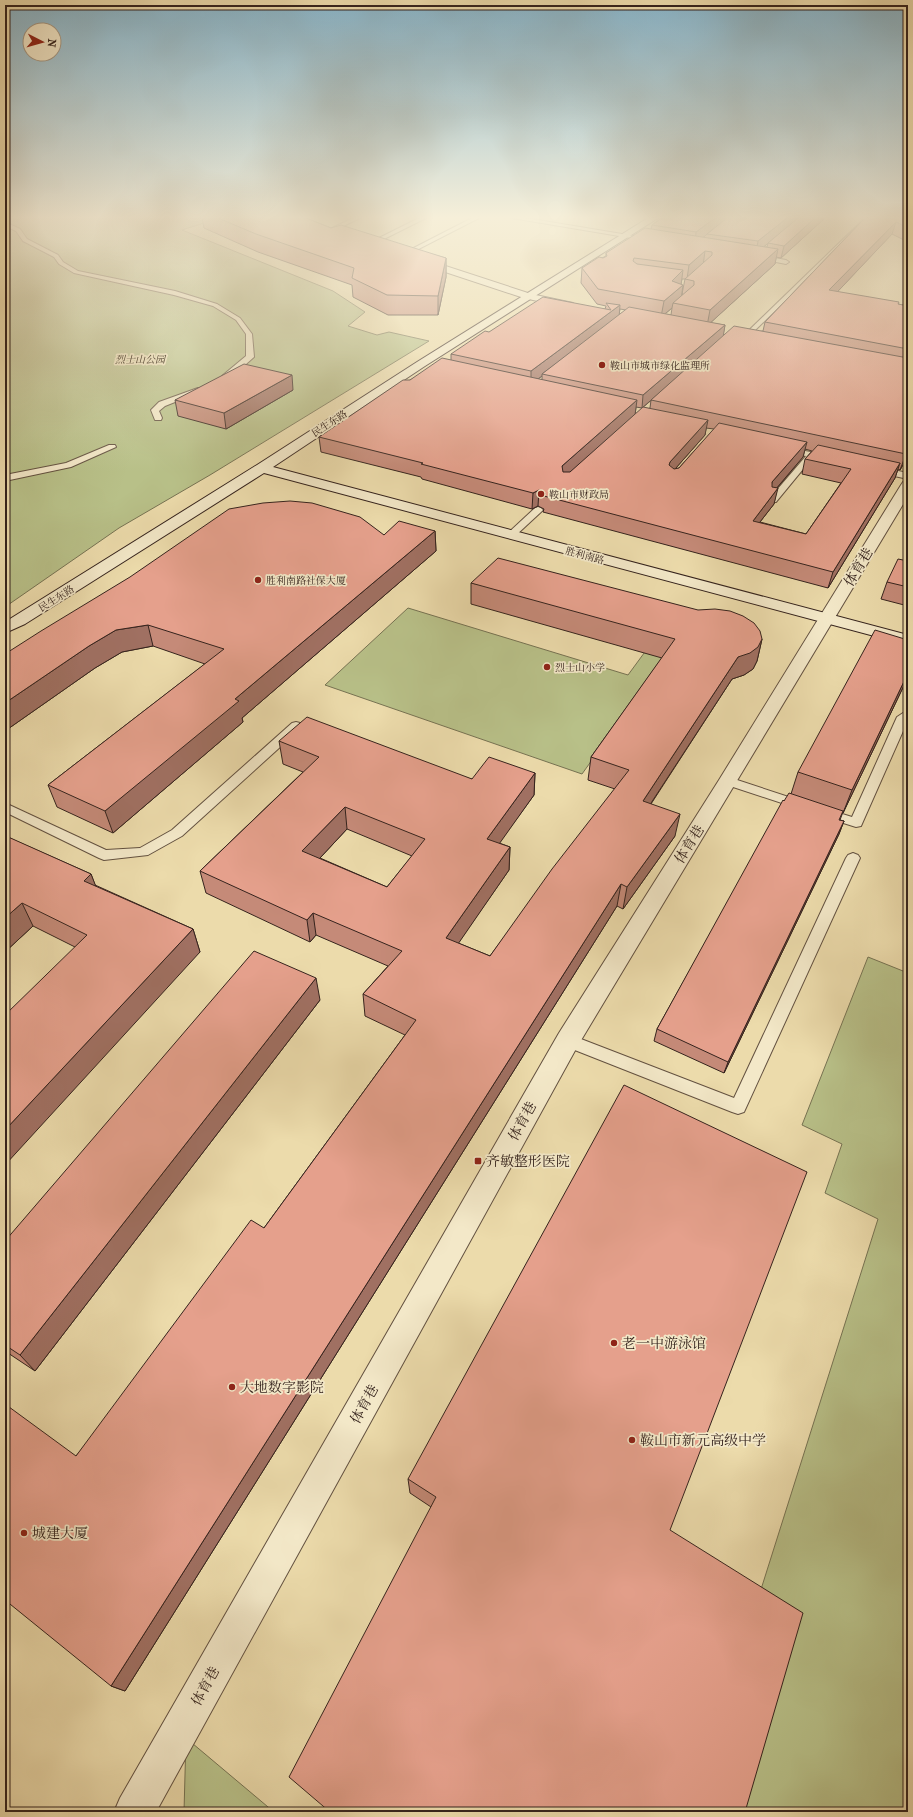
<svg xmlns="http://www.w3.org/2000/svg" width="913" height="1817" viewBox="0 0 913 1817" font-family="'IM FELL French Canon','Noto Serif SC',serif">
<rect width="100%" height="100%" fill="#ecdbab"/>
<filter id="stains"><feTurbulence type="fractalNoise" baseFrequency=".005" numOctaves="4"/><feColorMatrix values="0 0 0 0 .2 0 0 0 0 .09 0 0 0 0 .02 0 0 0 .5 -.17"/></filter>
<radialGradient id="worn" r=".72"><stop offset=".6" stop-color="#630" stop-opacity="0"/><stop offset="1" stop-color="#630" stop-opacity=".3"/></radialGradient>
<g fill="#b8c088" stroke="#767252">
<path d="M5,218H220L182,230L333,291L365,312L348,326L377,335L389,332L429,341L210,475L119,528L5,607Z"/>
<path d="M408,608L628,675L650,645L666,647L658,668L582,774L325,685Z"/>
<path d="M868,957L908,973V1812H732L757,1602L878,1219L825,1193L842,1144L802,1125Z"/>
<path d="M186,1738L274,1812H184Z"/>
</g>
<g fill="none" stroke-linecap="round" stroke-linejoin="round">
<g stroke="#635140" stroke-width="2">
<g id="service">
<path d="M353,218H360L331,232L326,231Z"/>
<path d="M419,218H426L372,245L367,244Z"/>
<path d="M472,218H479L405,256L400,255Z"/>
<path d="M512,218H526L652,239L649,241Z"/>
<path d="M865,218H871L746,339H742V337Z"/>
<path d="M5,222L20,229L27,239L58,255L63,262L78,271L175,291L217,304L240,318L252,334L254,357L228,380H222V376L246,356V334L236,320L213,306L174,295L74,273L59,264L54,257L23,241L16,231L5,226Z"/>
<path d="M757,255L786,260L789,262L786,264L755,258L754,257Z"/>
<path d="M198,388H204L205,390L165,406L159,411L162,418L161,420H155L151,410L159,402Z"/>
<path d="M109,445H115L116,447L71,467L5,481V475L66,463Z"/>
<path d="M782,447L828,455L832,458L828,461L813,457L776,502H770L769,500L770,498L806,456L782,451Z"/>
<path d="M879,467L908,473V479L876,472L875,470Z"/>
<path d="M538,507L541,508L543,510L541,512L514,537H508L506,535L508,533L535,508Z"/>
<path d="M903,713L908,715V723L907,722L861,826L856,827L818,815L817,812L818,809L823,808L852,817L897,717Z"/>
<path d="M296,722L300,723L302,726L300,729L182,836L148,855L104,860L99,858L5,812V803L106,850L140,848L172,830L292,723Z"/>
<path d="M728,777L807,803L809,806L807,809L803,810L724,784L722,781L724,778Z"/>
<path d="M853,853L858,855L860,858L744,1112L738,1114L732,1112L562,1045L560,1040L562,1035L568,1034L734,1098L846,858L848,855Z"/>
</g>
</g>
<g stroke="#635140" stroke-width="2">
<g id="minor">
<path d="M418,257L531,294L573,303L574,305L569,308L524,298L415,262L413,260Z"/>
<path d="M908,481V496L577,1047L156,1812H114L120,1798L559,1033L719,780L901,485L903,482Z"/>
</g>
</g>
<g stroke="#35231d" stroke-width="2">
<path id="secondary" d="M648,218H658L425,366L273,467L908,635V645L264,473L25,624L5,633V622L257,465L417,362Z"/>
</g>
<use href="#service" fill="#f3e8c8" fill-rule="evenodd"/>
<use href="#minor" fill="#f3e8c8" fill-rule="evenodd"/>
<use href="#secondary" fill="#f3e8c8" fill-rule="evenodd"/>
</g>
<g fill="#c58a78" stroke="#35231d" fill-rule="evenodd">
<path d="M202,218H306L331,228L446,258V277L438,315H388L353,297L352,285L258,252L204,228Z"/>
<path d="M662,218H825L781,258L776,257L775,264L710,323L725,325L723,335L763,331L765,322L865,218H908V242L892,234L837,292L908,306V456L900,470L898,469L895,478L828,588L543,512L544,509L538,506L532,509L422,479L421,477L321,452L319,437L410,380L451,360V354L605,309L606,306L597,304L581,283L582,268L606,256V253L651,229L652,225ZM768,243L767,247H764ZM682,279H685L682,294H683L681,296V284ZM672,308L671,315L665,314ZM620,309L626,310L619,315ZM542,376V380L538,379ZM654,398L651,400L650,408L635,415L636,407L642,408ZM706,428L714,429L679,468L675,469L705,435ZM805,449L812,451L805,459L802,474L841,483L806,534L760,522L774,504L777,488L803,457Z"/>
<path d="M293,390L226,429L178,416L175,400Z"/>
<path d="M435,531L436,551L242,718L243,722L113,833L57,807L48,785L205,664L153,646L122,652L95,668L5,731V654L384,535Z"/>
<path d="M908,561V606L881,599L887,582Z"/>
<path d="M471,583L762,639L757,661L753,669L744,675L732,679L651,804L675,836L623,909L617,906L125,1691L111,1686L76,1456L264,1228L405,1035L365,1016L363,994L388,966L316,935L310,942L206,893L200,871L303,772L283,764L279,741L472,779L535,773L534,795L499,843L510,847L509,870L458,943L490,956L615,789L588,780L591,757L662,658L471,604ZM347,829L412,856L387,887L320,858Z"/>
<path d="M908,677L843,813V812L840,820L844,821L839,834L724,1073L654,1041L657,1029L784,801L791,794L798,772Z"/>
<path d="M5,836L91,874L95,885L193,929L200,952L75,947L33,926L5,952Z"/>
<path d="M320,1000L35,1371L5,1351V1241Z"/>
<path d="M807,1172L431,1507L410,1493L408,1479Z"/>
</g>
<g fill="#a07062" stroke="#35231d">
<path d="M715,218H729L707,234L706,235L695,244L696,232Z"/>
<path d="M787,218H799L756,253L758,241Z"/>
<path d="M815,218H825L781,258L784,246Z"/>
<path d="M896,222L892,234L826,304L829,290Z"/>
<path d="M778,249L775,264L707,326L710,310Z"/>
<path d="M705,251L703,266L687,279L689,265Z"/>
<path d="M446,258V277L438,315V296Z"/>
<path d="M683,270L681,285L672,281Z"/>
<path d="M683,285L681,300L673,303L672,308L661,317L664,301Z"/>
<path d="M620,305L619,318L542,374V376L531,384V371Z"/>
<path d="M725,325L723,338L642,408L643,395Z"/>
<path d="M292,375L293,390L226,429L224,413Z"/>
<path d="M637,400L635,415L561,481L562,466Z"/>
<path d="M708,420L705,435L668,477L669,465L670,462Z"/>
<path d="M807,442L803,457L769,497L772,482Z"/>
<path d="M908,450V456L900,470L906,454Z"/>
<path d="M900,463L895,478L828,588L833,572Z"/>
<path d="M778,488L774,504L749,536L753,521Z"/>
<path d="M539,490L538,506L532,509L533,493Z"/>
<path d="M435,531L436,551L242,718L243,722L113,833L105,811L235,699Z"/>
<path d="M148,625L153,646L122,652L95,668L5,731V703L89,646L116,630Z"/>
<path d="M762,639L757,661L753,669L744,675L732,679L638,823L643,801L738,657Z"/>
<path d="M908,673V677L843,813L852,790Z"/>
<path d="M535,773L534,795L487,861V839Z"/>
<path d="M345,807L347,829L306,873L302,851Z"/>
<path d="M680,814L675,836L623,909L627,887Z"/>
<path d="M844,821L839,834L724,1073L728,1062Z"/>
<path d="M510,847L509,870L447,960L446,938Z"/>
<path d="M91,874L100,897L84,881Z"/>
<path d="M621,884L617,906L125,1691L111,1686Z"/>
<path d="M22,903L33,926L5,952V918Z"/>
<path d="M313,913L316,935L310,942L307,920Z"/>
<path d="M193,929L200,952L5,1165V1130Z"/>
<path d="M316,978L320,1000L35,1371L20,1355Z"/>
</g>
<g fill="#e5a08c" stroke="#35231d" fill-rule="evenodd">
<path d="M218,218H306L331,228L341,225L446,258L438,296L387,295L352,278L354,268L256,234Z"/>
<path d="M662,218H715L696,232L652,225Z"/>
<path d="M727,218H787L758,241L707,234Z"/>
<path d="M798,218H815L784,246L768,243Z"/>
<path d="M865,218H908V228L896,222L829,290L899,302L898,304L908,306V349L765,322Z"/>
<path d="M645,228L778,249L710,310L673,303L694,285V281L685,279L712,255V252L705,251L689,265L634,258L633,261L637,264L683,270L672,281L683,285L664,301L598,289L582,268L599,257L603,258L607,256L606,253Z"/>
<path d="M543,297L611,310L606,303L620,305L531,371L451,354L485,331L489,332Z"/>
<path d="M629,307L725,325L643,395L542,374Z"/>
<path d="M734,326L908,358V450L906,454L651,400Z"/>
<path d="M442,358L637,400L562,466L563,472H570L643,407L708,420L670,462L669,465L674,469L679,468L719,423L807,442L772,482V487L778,488L753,521L806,534L851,469L805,459L818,445L900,463L833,572L544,496L545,493L539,490L533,493L421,464L423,463L319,437L403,380H410Z"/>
<path d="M244,364L292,375L224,413L175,400Z"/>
<path d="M290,501L312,503L360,517L384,535L399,521L435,531L235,699L239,701L105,811L48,785L224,649L148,625L116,630L89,646L5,703V654L41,631L130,577L229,509L263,503Z"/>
<path d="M498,558L698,610L715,609L730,611L743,616L754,623L760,631L762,639L758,647L750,653L738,657L643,801L680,814L627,887L621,884L111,1686L5,1600V1404L76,1456L251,1220L264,1228L416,1020L363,994L402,951L313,913L307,920L200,871L319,757L279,741L307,717L472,779L489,757L535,773L487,839L510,847L446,938L490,956L552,869L629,770L591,757L675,639L471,583ZM345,807L425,839L387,887L302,851Z"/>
<path d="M898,559L908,561V587L887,582Z"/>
<path d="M875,630L908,640V673L852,790L798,772Z"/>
<path d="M789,793L843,811L839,820L844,821L728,1062L657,1029L783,800L784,801Z"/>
<path d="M5,836H6L91,874L84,881L193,929L5,1130V1015L87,935L22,903L5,918Z"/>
<path d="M254,951L316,978L20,1355L5,1345V1241Z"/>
<path d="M624,1085L807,1172L670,1530L803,1613L745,1812H330L289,1777L436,1497L408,1479Z"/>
</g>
<linearGradient id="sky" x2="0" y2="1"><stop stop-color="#88b7ce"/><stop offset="0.46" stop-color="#f6efd9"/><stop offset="1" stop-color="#f6efd9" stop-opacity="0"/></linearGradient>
<rect width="913" height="472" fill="url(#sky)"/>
<g fill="#8f2418" stroke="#f3e8c8" stroke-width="1.5">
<circle cx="602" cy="365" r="4"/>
<circle cx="541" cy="494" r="4"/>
<circle cx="258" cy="580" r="4"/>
<circle cx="547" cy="667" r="4"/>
<rect x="474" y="1157" width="8" height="8" rx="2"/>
<circle cx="614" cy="1343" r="4"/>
<circle cx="232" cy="1387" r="4"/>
<circle cx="632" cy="1440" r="4"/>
<circle cx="24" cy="1533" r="4"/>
</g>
<g text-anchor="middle" stroke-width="3.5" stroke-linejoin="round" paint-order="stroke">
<g font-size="10" font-style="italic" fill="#564a38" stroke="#f3e8c8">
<text x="140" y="363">烈士山公园</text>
</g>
<g font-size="10" fill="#35231d" stroke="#f3e8c8" text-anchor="start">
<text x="610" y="369">鞍山市城市绿化监理所</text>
<text x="549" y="498">鞍山市财政局</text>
<text x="266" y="584">胜利南路社保大厦</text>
<text x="555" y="671">烈士山小学</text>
</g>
<g font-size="10" fill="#35231d" stroke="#f3e8c8">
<text transform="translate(329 423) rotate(-33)" y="4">民生东路</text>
<text transform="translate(585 555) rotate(15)" y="4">胜利南路</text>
<text transform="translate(56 598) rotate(-32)" y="4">民生东路</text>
</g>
<g font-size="14" fill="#35231d" stroke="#f3e8c8">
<text transform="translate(858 567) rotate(-59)" y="5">体育巷</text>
<text transform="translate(689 844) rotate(-58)" y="5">体育巷</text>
<text transform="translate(522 1121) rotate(-61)" y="5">体育巷</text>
<text transform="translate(364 1404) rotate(-61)" y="5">体育巷</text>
<text transform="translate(205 1686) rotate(-61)" y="5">体育巷</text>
</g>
<g font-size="14" fill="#35231d" stroke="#f3e8c8" text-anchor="start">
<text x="486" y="1166">齐敏整形医院</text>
<text x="622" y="1348">老一中游泳馆</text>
<text x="240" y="1392">大地数字影院</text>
<text x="640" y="1445">鞍山市新元高级中学</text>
<text x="32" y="1538">城建大厦</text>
</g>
</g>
<rect width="913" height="1817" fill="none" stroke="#ecdbab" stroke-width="20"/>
<rect x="6" y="6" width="901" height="1805" fill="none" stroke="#35231d" stroke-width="2"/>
<rect x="10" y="10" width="893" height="1797" fill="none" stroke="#35231d"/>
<g transform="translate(42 42) rotate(96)"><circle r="19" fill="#f3e8c8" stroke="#a79984"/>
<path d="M0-3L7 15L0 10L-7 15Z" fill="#8f2418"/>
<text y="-6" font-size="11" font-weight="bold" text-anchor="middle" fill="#35231d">N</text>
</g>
<rect width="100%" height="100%" filter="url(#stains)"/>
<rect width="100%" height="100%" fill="url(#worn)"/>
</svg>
